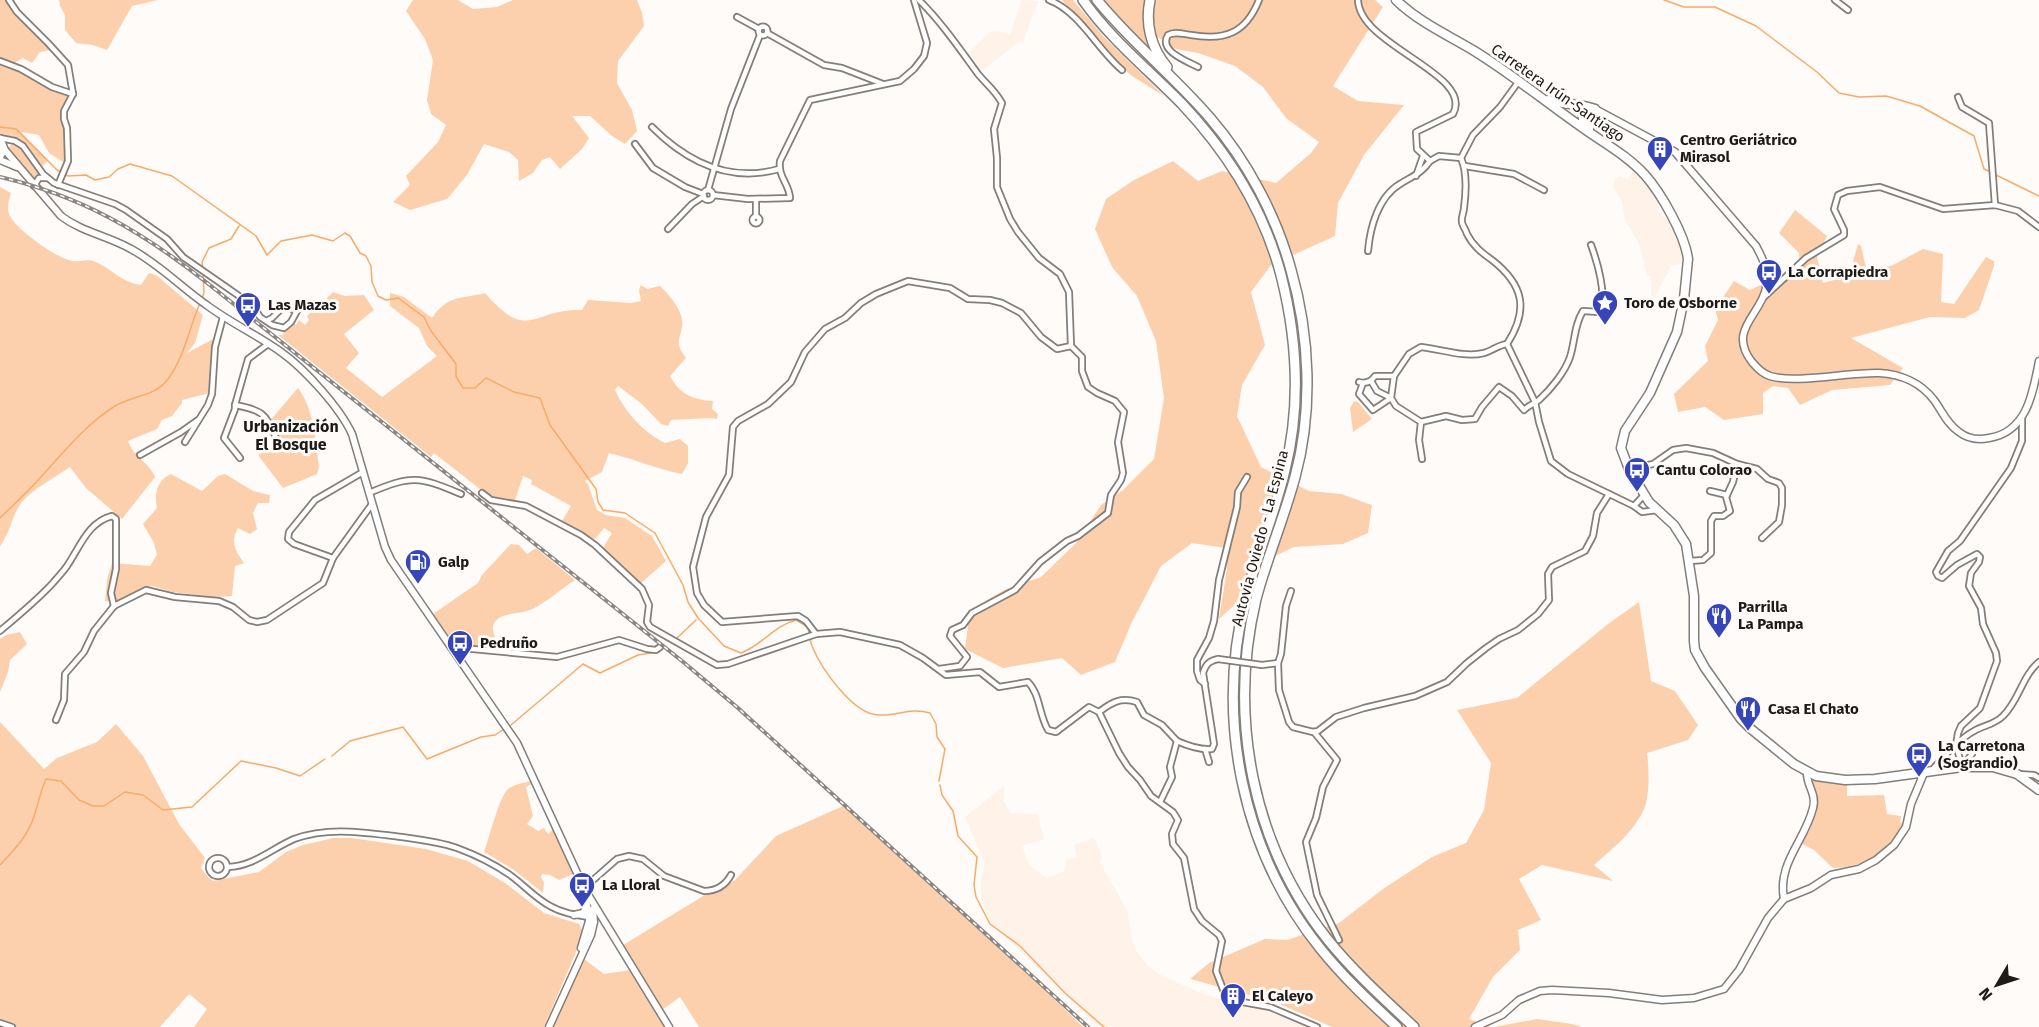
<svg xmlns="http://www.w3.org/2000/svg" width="2039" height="1027" viewBox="0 0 2039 1027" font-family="'Fira Sans',sans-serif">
<rect width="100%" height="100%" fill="#fefbf8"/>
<g fill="#fff2e8">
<path d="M1022,0L1038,1L1023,43L1020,41L980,72L967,54L990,32L996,31L1010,35Z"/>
<path d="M1634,169L1649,187L1657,202L1659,209L1663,217L1667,219L1683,251L1684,263L1671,266L1655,297L1651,295V276H1647L1639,244L1625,219L1621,200L1613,186L1615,178L1621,176L1627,180Z"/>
<path d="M1004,786V802L1011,813L1037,814L1044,839L1022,846L1029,865L1047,878L1064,871L1066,860L1077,857L1074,845L1094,838L1102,856L1100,863L1128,912L1132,942L1138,954L1149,967L1164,977L1206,995L1272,1012L1309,1027H1099L992,924L981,899V878L985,864L965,817Z"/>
</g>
<g fill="#fcd0ac">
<path d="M0,0H7L52,50L40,52L32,63L23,58L16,62L15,65L0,59Z"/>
<path d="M59,0H158L132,6L107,50L93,45L76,43L65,30V15L60,6Z"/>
<path d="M413,0H458L473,9L497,7L513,0H637L642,13L644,26L618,61L617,83L632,110L637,131L625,144L612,136L590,116H572L589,138L582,149L560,169L550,157L542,160L533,173L519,181L518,160L509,152L484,144L467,175L447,199L410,210L393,202L410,185L406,176L438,142L446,125L431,114L427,100L433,60L425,39L406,11Z"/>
<path d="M1062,0H1073L1103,36L1164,96L1132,76L1107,54Z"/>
<path d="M1104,0H1148L1155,55L1145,47Z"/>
<path d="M1156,0H1375L1383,7L1333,86L1358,101L1404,105L1364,155L1338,203L1335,236L1271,265L1251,292L1265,345L1242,385L1237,416L1261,467L1309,491L1341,494L1372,505L1368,533L1343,544L1294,547L1275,556L1252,589L1219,619L1227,568L1226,548L1192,543L1161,566L1131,624L1115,662L1081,675L1062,658L1003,668L965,649L970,610L1006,589L1041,577L1076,543L1101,505L1123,490L1154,459L1164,398L1156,341L1137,296L1112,267L1095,229L1106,199L1134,180L1173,161L1198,181L1222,171L1276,183L1311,153L1319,142L1286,118L1263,87L1235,66L1198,53L1176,49L1156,36L1153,16Z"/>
<path d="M0,63C25,72 43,86 69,94L63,110L66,130L65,163L49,153L39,135L21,132L48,160L43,166C35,160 32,149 24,142C18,137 8,136 0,135Z"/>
<path d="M12,144L20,146L41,175L34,181L7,149Z"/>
<path d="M0,187L11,193C9,200 6,208 10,216C17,230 57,259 73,261C82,262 87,258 96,262C113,270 121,282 141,285L149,273L156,275L203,315L195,343L187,353L215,338L211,362L210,393L182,400V403L172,416L162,420L157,429L128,441C134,458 149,462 155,477L122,519L86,488L70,467C56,477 25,493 18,508C11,521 9,534 0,546Z"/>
<path d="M1795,210L1827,236L1817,257L1823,283L1849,276L1858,244L1861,246L1866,268L1891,266L1923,249L1943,254L1941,302L1954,304L1986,257L1994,261V266L1979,310L1965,318L1930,317L1851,338L1903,368L1890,385L1832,390L1800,405L1788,388L1773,386L1763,393V414L1724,420L1705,407L1678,412L1674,394L1708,361L1705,346L1718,320L1715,309L1734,281L1750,290L1800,267L1799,253L1779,233Z"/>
<path d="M641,285L647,289L660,286C669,295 685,312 682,327C679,342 675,343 686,358L670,376C680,395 694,400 713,401L712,409L718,414L717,419L710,418L671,420L668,426L661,424L642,404L618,386L615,390C625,412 643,432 665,443L680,439L688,446V463L682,474C657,469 634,459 609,453L602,472L585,481L588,484L597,510L606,515L625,518L652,536L666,561L640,584L603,548L612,533L604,528L595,539L561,523L571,506L531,484L532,480L523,476L515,500L490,497L434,453L431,457L278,335H283L284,330L293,323L296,325L299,320L305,325L309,320L307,316L313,310L311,307L323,302L333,292L345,296L364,295L374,310L344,334L359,353L346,368L382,397L437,356L427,346L419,328L390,306V293L404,297L432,318C449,294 458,300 485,293C529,344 532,308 582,310L588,300L631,303L641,301L639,290Z"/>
<path d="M298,388C314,409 316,442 319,468L317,474L283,488L258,455L279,444L268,423Z"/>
<path d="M1354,401L1358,402L1372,419L1353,432L1350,408Z"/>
<path d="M171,474L202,491L218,476L225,474L253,491L270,495L269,503H258L253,513L257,529L250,534L238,528C230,542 235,550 244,563L235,566L232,596L215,597L172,592L153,586L141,589L117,602L105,601L107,580L112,563L150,566L157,555L154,543L143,524L157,508C154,494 157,480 171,474Z"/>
<path d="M511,544L519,545L527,554L536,548L575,580C561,589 541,607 527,611C517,614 496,613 493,626C492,633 498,643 500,649L455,645L433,614L478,583L482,575Z"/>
<path d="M1639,602L1651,681L1675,691L1698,725L1688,740L1647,753C1649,767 1650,796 1644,809C1634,832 1612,849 1594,865L1613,881L1542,865L1519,879L1541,920L1518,930L1520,950L1493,977L1469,1019L1490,1027H1332L1275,1002L1190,979L1209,963L1265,939L1287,940L1339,923L1383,889L1432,857L1466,843L1484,810L1491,763L1457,710L1517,698L1608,624Z"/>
<path d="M20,632L27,644L10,660L8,672L0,692V639L6,635Z"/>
<path d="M0,722L44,769L57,758L97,742L116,724L143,756L179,824L205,858L201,868L208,877L213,881L259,872L286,852L303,845L334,838H352L426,849L468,861L505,883L544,913L579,924L582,930V938L544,1027H194L207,1009L189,994L160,1027H0Z"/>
<path d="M1812,779L1822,782L1847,784V796L1884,795L1887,814L1901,816L1900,822L1904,825C1899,832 1894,842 1887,848C1873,861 1852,868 1833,868L1814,850L1800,843L1815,809L1817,796Z"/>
<path d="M531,781L532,784L526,787L533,816L527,824L538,831L544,828L548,834L553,829L573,874L559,880L550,875L542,874L541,877L544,882L543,893L514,870L484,852C489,839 499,797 508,789C515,784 523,783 531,781Z"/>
<path d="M845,805L986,933L1083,1027H699L680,997L659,1012L620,947L708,893L726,886L735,880L776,836Z"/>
<path d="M584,959L604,974L630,970L665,1027H553Z"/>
<path d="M1537,1019L1572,1024L1582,1027H1494Z"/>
</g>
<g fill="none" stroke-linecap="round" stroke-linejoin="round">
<g stroke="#f8ab67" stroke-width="1.5">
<path d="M1664,0L1684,7H1715L1756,26L1817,72L1839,93L1859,97L1886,96L1920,106L1974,136L1984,169L1991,172"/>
<path d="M0,127L16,129L57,170L68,176L86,175L95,180L109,177L118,169L130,164L172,176L256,236L267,255L281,241L312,235L333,241L345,233L350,236L360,253L366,256L371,266L372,282L378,296L386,300L398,298L424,317L431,331L456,364V376L463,388H475L486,378L514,392L540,398L550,425L596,489L598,502L603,510L625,513L655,533L683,585L688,602L698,618L724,646L741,653C762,645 774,626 796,620L808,627C809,633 810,640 812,646C821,668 853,715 879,715C898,716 910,707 930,713L936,724L937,737L945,749L939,781"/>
<path d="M1996,175L2039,196"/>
<path d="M203,269L202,262L209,248L231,239L239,226"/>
<path d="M202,298L204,293L203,274"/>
<path d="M0,518C13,505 27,493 39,479C63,453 85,425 115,406C133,395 155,397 168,379C185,356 189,328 200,303"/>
<path d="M676,639L696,620"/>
<path d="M511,725L583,664L600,673L638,655L657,652L663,648"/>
<path d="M332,756L350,741L403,727L427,759L481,737L495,735L504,729"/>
<path d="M940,785L942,795L953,811L958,836L977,857L974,885L976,897L990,924L1020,946L1065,993L1104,1027"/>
<path d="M0,865C13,851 27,837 33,819C38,806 40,792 46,779L61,781L79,800L93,806H104L125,792L143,795L163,810L192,807L241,761L276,768L300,776L325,759"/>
</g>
<g stroke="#837e79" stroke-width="8">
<g id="minor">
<path d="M9,0L17,12L48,43L68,65L73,94"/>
<path d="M919,0C942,23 959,48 978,74C987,85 994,89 1002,103L994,129L997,158V187L1010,219L1018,232L1039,258L1060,274L1069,292L1071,346L1082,357V371L1088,387L1097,393L1115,401L1124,412L1118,442L1123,473L1121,480L1111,495L1108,513L1078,536L1067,541L1040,562L1015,590L972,613L963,625L952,630L950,636L967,657L960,666L939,669"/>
<path d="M1049,0C1080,12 1097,49 1122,70"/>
<path d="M1358,0C1359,46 1475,74 1453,114L1416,132L1417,149L1430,161L1439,156L1461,158L1473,135L1500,107L1519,81"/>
<path d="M1835,0L1848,10"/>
<path d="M737,17L759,29"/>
<circle cx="763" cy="31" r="4.5"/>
<path d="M767,33L824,65L842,68L883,84"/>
<path d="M0,61L21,69L52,87L73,94"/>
<path d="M1198,67C1187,61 1158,51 1168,35C1175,31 1183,34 1191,35C1225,41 1246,33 1259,0"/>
<path d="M1958,97L1962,107L1989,123L1995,205"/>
<path d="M652,127C687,162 729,183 779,169"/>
<path d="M0,138L15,141L23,146L43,174L54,183L115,204L126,210L167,239L183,257L252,305L260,317L266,321L272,318L284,306L297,311L291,322L284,328L272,325L266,321"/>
<path d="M635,144L653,168L685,187L703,194"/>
<path d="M1461,158C1467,172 1466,193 1464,208C1464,212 1461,217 1462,222C1462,225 1466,230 1467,234C1473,246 1482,253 1492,260C1524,285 1529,310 1507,344L1535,402L1539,422L1551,461L1568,474L1634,506L1644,495"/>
<path d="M1465,166L1514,174L1544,190"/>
<path d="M1416,176L1423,156"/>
<path d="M58,185L68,161L67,128L64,119V111L73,94"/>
<path d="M34,186L39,178H47"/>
<path d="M708,190L731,109L760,35"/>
<circle cx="708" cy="195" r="5"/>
<path d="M713,195L748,199L790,198C789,183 778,178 780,161L810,100L900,81L914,69L924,56L927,43L914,0"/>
<path d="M756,199V216"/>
<circle cx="756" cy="220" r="3.5"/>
<path d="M668,229L692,204L704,196"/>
<path d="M1368,251C1370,228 1378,197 1400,184C1413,176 1422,173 1430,161"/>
<path d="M1764,297L1806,258L1844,235V230L1834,209L1838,195L1847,191L1880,187L1943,209L1995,205L2018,211L2039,227"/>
<path d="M1394,376L1391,398L1396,406L1421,422L1419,440L1422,459"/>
<path d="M1359,382C1366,384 1371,382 1375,376H1394L1409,354L1421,347C1441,349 1464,358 1484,353C1492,351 1498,345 1507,344"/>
<path d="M1363,383L1359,394L1373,410L1391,398L1377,391L1371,381"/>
<path d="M235,405C268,411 265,416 279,444"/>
<path d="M1421,422L1446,416L1462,420L1475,419L1482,407L1499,387L1512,396L1524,410C1529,405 1534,404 1539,400C1551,389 1565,372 1570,357C1575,342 1574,325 1583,311L1599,312C1608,297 1597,261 1591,245"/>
<path d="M185,442L208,405L212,394L215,347L223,317"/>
<path d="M140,455L181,432L198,420"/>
<path d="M240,458L224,438L235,409V405L248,359L268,344"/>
<path d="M1629,469L1653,464L1673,450L1686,448L1713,453L1737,464L1757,469L1768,479L1779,483L1782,488V505L1779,522L1762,538"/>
<path d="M1710,491L1727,495"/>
<path d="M369,493C412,475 418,476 461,494"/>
<path d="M482,493L491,500L526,506L581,535L595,545L642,589L649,605L647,622L650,627L717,665L728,664L816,634L840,632L900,645L923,658L946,675L980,672L999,687L1028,682C1040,694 1039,715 1048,730L1056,732L1089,707L1099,712L1119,753L1128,767L1140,780L1151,796L1173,812L1178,820L1172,834L1173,844L1184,858L1194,909L1202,921L1219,935L1222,941L1216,971L1224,992L1237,1001L1270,1007L1317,1027"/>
<path d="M1634,506L1642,512L1657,510"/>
<path d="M333,558L294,544L288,539L289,532L315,500L363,472"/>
<path d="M1690,561L1703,560L1711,553V521L1714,516H1723L1730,511L1726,497L1733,482L1737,464"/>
<path d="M1291,591L1286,606L1281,654L1278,663L1279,690L1289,722L1293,727L1313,732L1318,731L1336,717L1364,708L1415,696L1447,682L1467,663L1486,648L1499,639L1518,630L1538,614L1549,600L1548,574L1552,567L1585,551L1593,536L1597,513L1609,494"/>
<path d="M0,631C18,616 36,601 52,584C57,578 63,572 67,566C80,547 88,522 112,516L116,519V569L111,593L114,606"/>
<path d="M816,634L806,621L798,616L722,622L704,605L697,593L693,567L706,517L729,475L733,427L738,421L768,404L791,382L805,352L825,329L845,318L861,303L876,294L908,281L950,288L968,299L990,300L1002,303L1021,313L1041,337L1057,349L1071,346"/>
<path d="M451,647L557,657L619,640L647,649L656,650L660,647"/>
<path d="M1262,665L1278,663"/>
<path d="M1205,684L1200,680L1197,671V660L1209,638L1214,621L1219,580L1237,507L1238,492L1247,477"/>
<path d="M1099,712C1112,702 1121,697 1137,702L1144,715L1162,725L1177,741"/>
<path d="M56,720L64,700L65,674L84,652L94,631L114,606L146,590L175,597L219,601L233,607L249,620L257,622L267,620L323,583L333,558L372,504"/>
<path d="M1314,732L1337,760L1323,787L1316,818L1306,842L1317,895L1339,940"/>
<path d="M1205,749L1209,762"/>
<path d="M1962,767L1956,745L1958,733L1961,726L1980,708L1997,661L1996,653L1983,624L1981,608L1969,586L1971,573L1979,562L1980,557L1977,554L1957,565L1942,578L1938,576L1936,572L1948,551L1960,541L2011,468L2022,441V419"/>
<path d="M1962,767L1972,754"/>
<path d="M1933,769C1944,756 1959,739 1974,731C1984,725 1994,725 2003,716C2019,701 2022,676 2039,662"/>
<path d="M2018,774L2034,775L2039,778"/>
<path d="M1160,802L1172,777L1170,767L1177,741C1188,746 1199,750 1212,749L1214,744L1203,673C1206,664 1209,661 1218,659"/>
<circle cx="218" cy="867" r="9"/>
<path d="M228,867C254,866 271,849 294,839C327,827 360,832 394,836C415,839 437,841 457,848C476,855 494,864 510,875C524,885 535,898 550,906C562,913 575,915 589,917"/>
<path d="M584,888L617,859L629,856L643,859L664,876L704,891C716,891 725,886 731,875"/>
<path d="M0,1023L12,1027"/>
</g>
</g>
<g stroke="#837e79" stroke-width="9">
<g id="tertiary">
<path d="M1595,109L1675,152L1756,246C1763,259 1770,273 1766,288C1761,315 1727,330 1752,362C1757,368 1763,374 1770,376C1796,384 1849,372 1879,373C1901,374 1921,383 1934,400C1942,411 1947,424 1959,432C1968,439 1979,440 1989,438C2027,432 2033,393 2039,361"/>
<path d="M4,149L61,216C82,232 108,236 131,249C159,264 182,288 208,306C231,323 257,335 281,352C305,369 340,408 352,434L385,547L391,560L517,743L584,888L669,1027"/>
<path d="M0,160L17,167"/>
<path d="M586,898L590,926"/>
<path d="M1784,899C1777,863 1805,841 1813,808C1817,794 1806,785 1807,772"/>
<path d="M574,915L583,913L586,908V904"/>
<path d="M581,948L589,921"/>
<path d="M549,1027L591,935L594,922L593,909"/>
<path d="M1475,1027L1502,1015L1519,1000L1540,991L1552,990L1609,993L1662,1000L1694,998L1724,989L1739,970L1768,918L1784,899L1811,888L1831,875L1859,869L1876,860L1894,845L1906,827L1911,804L1924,773"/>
</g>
</g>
<g stroke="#837e79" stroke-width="10">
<path id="secondary" d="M0,139L4,149L0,156"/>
</g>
<g stroke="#837e79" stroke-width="11">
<g id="trunk">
<path d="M1396,0C1420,23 1448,35 1476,52C1513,75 1547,103 1583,128C1604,143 1628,156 1645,175C1661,193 1685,235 1688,259L1684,299L1677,332L1650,393L1625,431L1621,448L1629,469L1649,502L1674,525L1686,544L1694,596V641L1695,650L1705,668L1741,719L1751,729L1794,764L1816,776L1845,780L1875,779L1962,767H1993L2017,774L2039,790"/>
<path d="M1548,100C1564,105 1579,103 1595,109"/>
<path d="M1583,113V122L1589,128"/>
</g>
</g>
<g stroke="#837e79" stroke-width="12">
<g id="motorway">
<path d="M1083,0C1111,40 1149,70 1183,105C1228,153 1264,211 1281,275C1297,338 1301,406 1285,470C1275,513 1257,554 1246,597C1215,718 1242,851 1320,948C1343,977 1370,1002 1397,1027"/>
<path d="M1097,0C1131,42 1174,76 1210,118C1247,161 1276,215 1291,270C1310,336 1313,411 1295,477C1284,518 1267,558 1256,599C1228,717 1252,844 1328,940C1354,972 1384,999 1414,1027"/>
<path d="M1150,0C1145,24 1151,48 1167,67"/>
</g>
</g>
<use href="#minor" stroke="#fff" stroke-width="4.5"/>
<use href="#tertiary" stroke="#fff" stroke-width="6"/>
<use href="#secondary" stroke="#fff" stroke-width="7"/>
<use href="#trunk" stroke="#fff" stroke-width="8"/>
<use href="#motorway" stroke="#fff" stroke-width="9"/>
<g stroke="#898785" stroke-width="4">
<path id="rail" d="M0,177C81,196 141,231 206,282L682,661L738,708L1088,1027"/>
</g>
<use href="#rail" stroke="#fefbf8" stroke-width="1.5" stroke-dasharray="4.5" stroke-linecap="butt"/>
<g stroke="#837e79" stroke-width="8" stroke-linecap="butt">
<path id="minor-bridge" d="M1218,659L1262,665"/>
</g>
<use href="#minor-bridge" stroke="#fff" stroke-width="4.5"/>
</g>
<defs>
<g id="building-pin" transform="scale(1.35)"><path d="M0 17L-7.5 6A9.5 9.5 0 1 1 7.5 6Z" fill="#3646b8" stroke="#fefbf8"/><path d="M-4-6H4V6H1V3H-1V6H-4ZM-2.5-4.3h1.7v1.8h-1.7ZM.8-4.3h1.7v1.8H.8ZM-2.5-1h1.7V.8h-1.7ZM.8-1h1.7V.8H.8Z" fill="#fff"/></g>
<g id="bus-pin" transform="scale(1.35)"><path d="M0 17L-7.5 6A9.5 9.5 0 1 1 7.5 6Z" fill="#3646b8" stroke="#fefbf8"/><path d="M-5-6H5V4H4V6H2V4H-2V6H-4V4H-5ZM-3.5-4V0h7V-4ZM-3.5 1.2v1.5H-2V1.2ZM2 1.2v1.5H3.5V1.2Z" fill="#fff"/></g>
<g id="sight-pin" transform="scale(1.35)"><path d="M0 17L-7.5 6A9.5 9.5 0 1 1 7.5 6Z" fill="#3646b8" stroke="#fefbf8"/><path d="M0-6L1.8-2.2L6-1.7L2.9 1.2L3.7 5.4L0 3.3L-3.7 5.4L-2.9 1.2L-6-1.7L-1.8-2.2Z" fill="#fff"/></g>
<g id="fuel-pin" transform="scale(1.35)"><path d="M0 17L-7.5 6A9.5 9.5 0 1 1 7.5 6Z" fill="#3646b8" stroke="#fefbf8"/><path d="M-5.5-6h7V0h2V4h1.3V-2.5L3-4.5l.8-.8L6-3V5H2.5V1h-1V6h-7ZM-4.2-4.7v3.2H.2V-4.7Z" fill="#fff"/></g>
<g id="restaurant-pin" transform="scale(1.35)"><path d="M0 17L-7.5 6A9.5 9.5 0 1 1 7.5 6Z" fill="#3646b8" stroke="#fefbf8"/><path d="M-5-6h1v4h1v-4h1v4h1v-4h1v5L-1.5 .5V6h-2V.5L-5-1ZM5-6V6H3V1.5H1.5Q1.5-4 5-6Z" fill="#fff"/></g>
</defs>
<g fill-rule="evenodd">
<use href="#building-pin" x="1660" y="149"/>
<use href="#bus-pin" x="1769" y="272"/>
<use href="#sight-pin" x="1605" y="303"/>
<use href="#bus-pin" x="248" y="305"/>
<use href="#bus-pin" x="1637" y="470"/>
<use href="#fuel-pin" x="418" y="562"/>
<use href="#restaurant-pin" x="1719" y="616"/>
<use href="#bus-pin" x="460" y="643"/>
<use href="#restaurant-pin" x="1748" y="709"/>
<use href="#bus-pin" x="1919" y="755"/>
<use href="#bus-pin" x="582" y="885"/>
<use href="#building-pin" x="1233" y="996"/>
</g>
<g text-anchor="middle" stroke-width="6" stroke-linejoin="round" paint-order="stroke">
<g font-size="15" fill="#1d1b1a" stroke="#fefbf8">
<text transform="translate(1558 93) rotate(35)" y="5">Carretera Irún-Santiago</text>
<text transform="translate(1260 538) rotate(-75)" y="5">Autovía Oviedo - La Espina</text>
</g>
<g font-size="15" font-weight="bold" fill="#1d1b1a" stroke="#fefbf8" text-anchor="start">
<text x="1680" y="145">Centro Geriátrico<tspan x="1680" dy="17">Mirasol</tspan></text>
<text x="1788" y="277">La Corrapiedra</text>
<text x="1624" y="308">Toro de Osborne</text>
<text x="268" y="310">Las Mazas</text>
<text x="1656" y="475">Cantu Colorao</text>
<text x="438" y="567">Galp</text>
<text x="1738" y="612">Parrilla<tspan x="1738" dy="17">La Pampa</tspan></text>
<text x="480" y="648">Pedruño</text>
<text x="1768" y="714">Casa El Chato</text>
<text x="1938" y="751">La Carretona<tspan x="1938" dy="17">(Sograndio)</tspan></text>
<text x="602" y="890">La Lloral</text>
<text x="1252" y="1001">El Caleyo</text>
</g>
<g font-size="16" font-weight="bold" fill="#1d1b1a" stroke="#fefbf8">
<text x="291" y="432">Urbanización<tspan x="291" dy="18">El Bosque</tspan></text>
</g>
</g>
<g transform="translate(1997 985) rotate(231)" stroke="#fefbf8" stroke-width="4.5" paint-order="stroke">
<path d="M0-4.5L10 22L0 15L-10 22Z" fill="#1d1b1a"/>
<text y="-9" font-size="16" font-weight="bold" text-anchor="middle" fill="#1d1b1a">N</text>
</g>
</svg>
